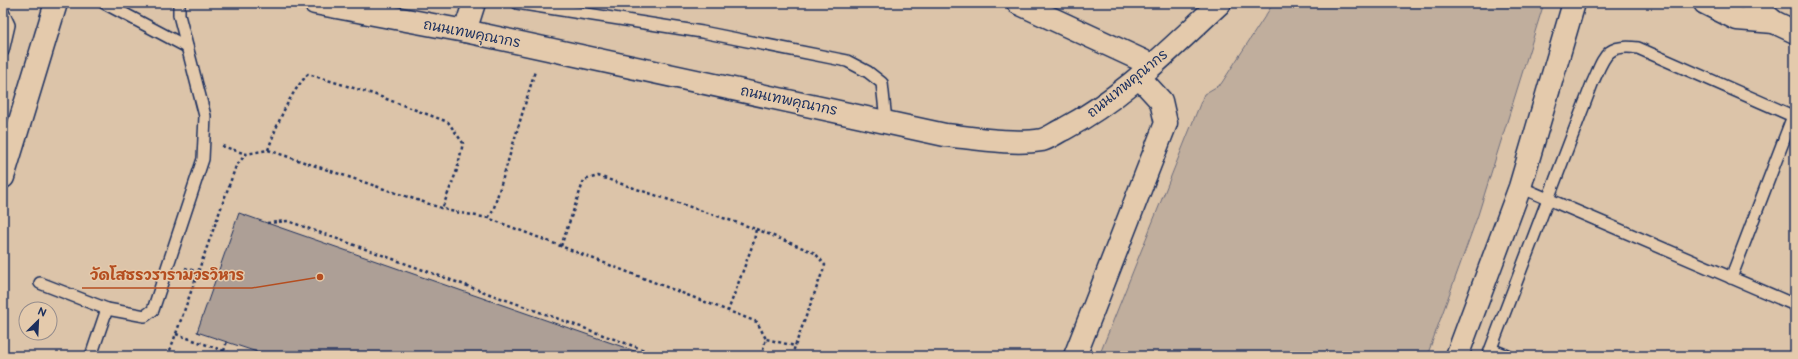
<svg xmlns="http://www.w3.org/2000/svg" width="1798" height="359" viewBox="0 0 1798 359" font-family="'Balsamiq Sans','Playpen Sans Thai',sans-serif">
<rect width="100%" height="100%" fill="#dcc4a9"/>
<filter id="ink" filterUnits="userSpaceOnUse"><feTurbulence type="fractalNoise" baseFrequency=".025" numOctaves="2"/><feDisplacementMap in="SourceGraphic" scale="8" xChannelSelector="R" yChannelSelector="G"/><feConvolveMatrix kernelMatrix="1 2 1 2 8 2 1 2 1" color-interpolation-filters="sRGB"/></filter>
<g filter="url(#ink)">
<path fill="#c0ae9d" stroke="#6e6e7e" d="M1277,3H1544L1478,215L1427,356H1099L1204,94L1221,84L1271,7Z"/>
<path fill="#ad9f96" stroke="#1b2f5e" d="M239,213L267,223L649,356H269L197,332Z"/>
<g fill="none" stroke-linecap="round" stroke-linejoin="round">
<g stroke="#1b2f5e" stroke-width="14">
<g id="service">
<path d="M104,3L187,47"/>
<path d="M517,3L702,32L847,61L868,72L882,83L886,121"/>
<path d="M3,12L9,25L3,51"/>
<path d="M1520,187L1795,305"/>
<path d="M1731,278L1793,116"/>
<path d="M40,283L107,309L145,316L153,310L203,159L205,116L179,15V3"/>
<path d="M1491,349L1508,356"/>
<path d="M91,356L107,309"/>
<path d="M1488,356L1592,84C1604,58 1605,43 1638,48L1795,117"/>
</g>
</g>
<g stroke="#1b2f5e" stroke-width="25">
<g id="minor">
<path d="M1018,3L1152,65"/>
<path d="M465,31L474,3"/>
<path d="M3,177L56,3"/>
<path d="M1075,356L1166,123L1161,101L1139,77"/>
<path d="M1457,356L1520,187L1574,3"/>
</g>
</g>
<g stroke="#1b2f5e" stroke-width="25">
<g id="secondary">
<path d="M315,3L465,31L945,135C974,138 1014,145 1042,140C1049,138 1057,132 1064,129C1123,98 1171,48 1220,3"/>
<path d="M1705,3L1737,19L1774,22"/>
<path d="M1752,3L1774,22L1795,32"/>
</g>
</g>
<g stroke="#1b2f5e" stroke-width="2.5" stroke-dasharray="3 3" stroke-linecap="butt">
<path d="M222,146L246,154"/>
<path d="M268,150C278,122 288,96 308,74L373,94L448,122L463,143L457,170L442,209"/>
<path d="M488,218L493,211L535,71"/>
<path d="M267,223L288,221L661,356"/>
<path d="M756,229L815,253L825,265L795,346L766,339"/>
<path d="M561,246L584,180L598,176L756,229L754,241L728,311"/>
<path d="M185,268L198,272"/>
<path d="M176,334L238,356"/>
<path d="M224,351L227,341"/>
<path d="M168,356L236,166L246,154L268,150L450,211L488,218L757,322L766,339L761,356"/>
<path d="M792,356L795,346"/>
</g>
<use href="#service" stroke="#e4caac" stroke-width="11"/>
<use href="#minor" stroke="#e4caac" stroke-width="22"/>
<use href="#secondary" stroke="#e4caac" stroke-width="22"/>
</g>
</g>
<g text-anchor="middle" stroke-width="3" stroke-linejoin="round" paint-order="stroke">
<g font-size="14" fill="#1b2f5e" stroke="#e4caac">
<text transform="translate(472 33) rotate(11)" y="5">ถนนเทพคุณากร</text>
<text transform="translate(1127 83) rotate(-39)" y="5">ถนนเทพคุณากร</text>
<text transform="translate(789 100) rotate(12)" y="5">ถนนเทพคุณากร</text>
</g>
</g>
<path fill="none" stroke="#b54e20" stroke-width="1.5" d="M320 277L252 288H82"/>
<circle fill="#b54e20" stroke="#e4caac" stroke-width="1.5" cx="320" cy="277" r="4"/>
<g font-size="15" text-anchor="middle" font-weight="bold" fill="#b54e20" stroke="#e4caac" stroke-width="3" stroke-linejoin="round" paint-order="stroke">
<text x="167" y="280">วัดโสธรวรารามวรวิหาร</text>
</g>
<rect width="1798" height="359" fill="none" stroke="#e4caac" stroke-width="16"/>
<rect x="8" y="8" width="1782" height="343" fill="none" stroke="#1b2f5e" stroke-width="1.5" filter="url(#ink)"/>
<g transform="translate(38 321) rotate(24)"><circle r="19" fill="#e4caac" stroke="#948c8d"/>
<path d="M0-3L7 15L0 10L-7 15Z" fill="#1b2f5e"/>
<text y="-6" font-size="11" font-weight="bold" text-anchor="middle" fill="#1b2f5e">N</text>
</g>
</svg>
